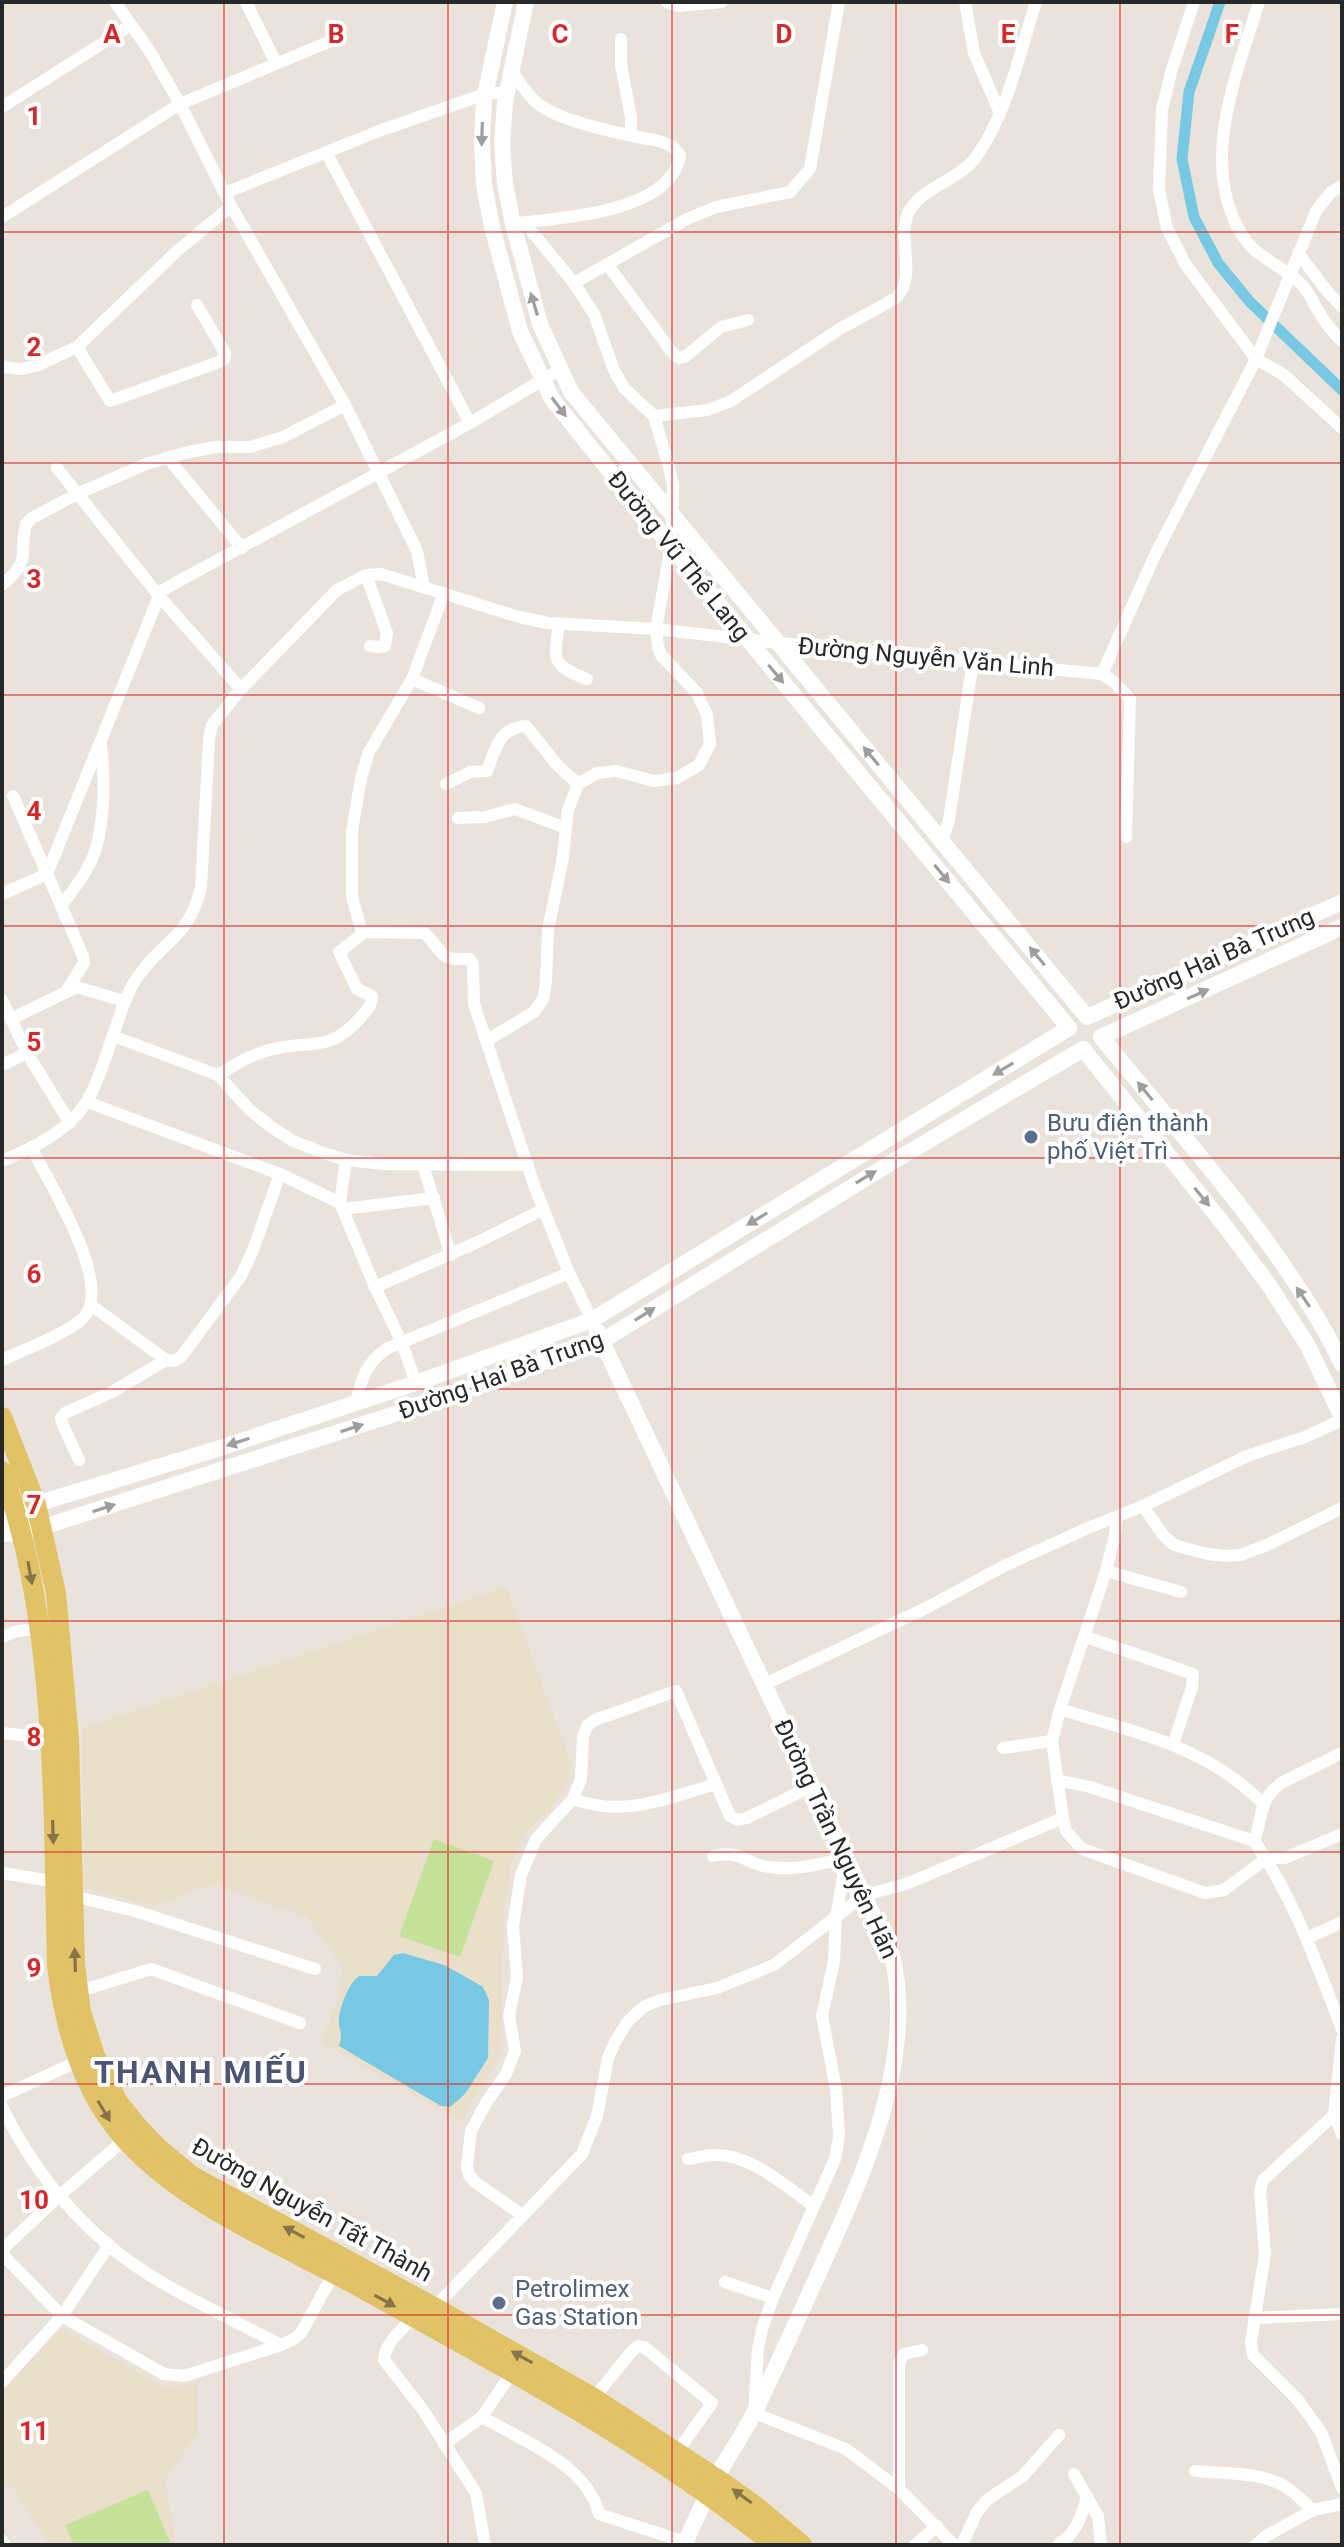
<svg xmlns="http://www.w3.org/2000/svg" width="1344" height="2547" viewBox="0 0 1344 2547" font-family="Roboto,sans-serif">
<rect width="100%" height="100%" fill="#e9e3db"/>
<g fill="#e9dfcb">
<path d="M506,1587L572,1765L565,1787L548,1813L524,1834L512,1860L504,1915L500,2056L468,2107L463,2122L321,2042L340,1995L342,1966L307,1917L216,1885L195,1890L155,1906L84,1889L82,1728Z"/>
<path d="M60,2328L167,2388L197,2383L198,2432L165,2480L176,2545H50L13,2488L2,2479V2392Z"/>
</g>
<g fill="#c4e199">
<path d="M434,1839L494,1861L460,1957L399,1936Z"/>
<path d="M148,2490L170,2542L164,2545H74L65,2525Z"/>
</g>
<path fill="#77c8e2" d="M403,1953L444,1965L464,1976L483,1987L489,2000L488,2058L465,2094L450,2107L441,2106L339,2046C344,2031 338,2031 339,2019C340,2006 349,1983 359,1976H377L394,1955Z"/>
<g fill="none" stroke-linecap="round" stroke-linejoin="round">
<path stroke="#77c8e2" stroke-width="11" d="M1220,2L1189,92L1182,159L1194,217L1218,263L1250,302L1342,390"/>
<g stroke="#fff" stroke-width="12">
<path d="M246,2L276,63"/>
<path d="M667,2L677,6L722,2"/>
<path d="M965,2L974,53L1000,113"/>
<path d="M1194,2L1171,72L1162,110L1159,190L1167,228L1186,265L1256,359L1284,375L1342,428"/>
<path d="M1259,2C1237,73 1198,164 1242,235C1257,259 1284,266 1303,286C1311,295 1315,307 1322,317C1327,326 1335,334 1342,341"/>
<path d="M621,39V65L631,117V135"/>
<path d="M512,72C519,81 526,93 535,101C554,121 630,136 659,141L672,146L680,155C671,214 560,217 513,224"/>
<path d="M2,107L131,25"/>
<path d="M326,152L470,423"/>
<path d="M225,193L379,131L485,94L507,92"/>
<path d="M2,217L180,104L326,43"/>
<path d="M524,222L574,283"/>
<path d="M1298,253L1327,291L1342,307"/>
<path d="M607,264L675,356L680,358L686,356L721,327L748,320"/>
<path d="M77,347L110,401L219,362L224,359L225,353L197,305"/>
<path d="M2,367L22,369L38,365L77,347L176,252L231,206"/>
<path d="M345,405L417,551L424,587"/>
<path d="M654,416L708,410L731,401L838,330L896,298C917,276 898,244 907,216C917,188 959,181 976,157C1007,114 1020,52 1036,2"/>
<path d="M168,458L242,548"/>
<path d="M57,468L159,596L241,689"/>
<path d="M366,575L387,633L385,646L378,647L370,646"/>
<path d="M2,585C33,559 18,557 26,524L32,518L79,493L146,464L184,453L216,447H250L283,437L345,405L231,206L180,104L149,50L115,2"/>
<path d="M157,593L470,423L561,369"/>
<path d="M444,593L412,679L369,752L361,778L352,831V897L361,929L365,932L424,933C433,939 438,954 449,958C454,960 463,958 470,959L473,964L474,1004L535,1188L569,1273L592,1320"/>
<path d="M559,624C554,660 550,665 587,679"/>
<path d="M1102,674L1114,682L1130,699L1126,837"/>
<path d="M412,679L479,708"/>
<path d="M446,784L470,772L487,771C496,749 498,728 526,726L558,766L578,784"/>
<path d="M13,796L83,956L84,963L67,990"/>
<path d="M458,818L485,817L515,809L566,828"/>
<path d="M942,841L949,820L973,661"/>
<path d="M2,894L47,874L159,596"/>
<path d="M61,906C70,894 80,882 87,869C106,837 105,780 101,744"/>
<path d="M2,1000L27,1053L70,1123"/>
<path d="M11,1019L77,987L124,1001"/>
<path d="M113,1036L218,1075L249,1109L271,1127L293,1141L324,1153L346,1160L384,1164L528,1165"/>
<path d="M486,1041L534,1012L543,999L546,983L548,930L563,857L568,810L578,784L597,773L616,771L654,781L677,778L699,765L710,744L707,715L697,693L661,655L658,647L656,629L671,546L673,486L669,467L654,416L624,388L614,370L594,314L574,283L687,219L716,207L790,192L810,169L839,2"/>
<path d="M2,1065L27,1053"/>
<path d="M218,1075C234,1065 250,1055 269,1050C308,1039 328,1055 361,1017C367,1010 372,1005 372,996L357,989L339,952L365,932"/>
<path d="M87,1102L280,1174L340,1203"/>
<path d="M346,1160L340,1203L375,1287L402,1343L416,1383"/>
<path d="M2,1161C33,1148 69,1131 87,1101C98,1083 105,1059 112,1038C119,1019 124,998 135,981C160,941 189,940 201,887L209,739L212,725L241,689L337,590L366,575L381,574L519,617L548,623L656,629L778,643L1102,674L1155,555L1256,359L1316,211L1331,192L1342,186"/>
<path d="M423,1165L451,1255"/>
<path d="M343,1209L434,1198"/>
<path d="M375,1287L478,1242L542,1210"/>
<path d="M91,1305L166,1360L174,1361L181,1357L241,1276L253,1250L280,1174"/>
<path d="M2,1360C23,1350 69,1333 84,1317C114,1284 48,1181 31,1147"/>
<path d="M356,1403C361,1380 366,1362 388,1348L569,1273"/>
<path d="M79,1460L62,1423L61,1418L65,1413L112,1392L166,1360"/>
<path d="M1143,1506L1163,1535L1174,1545L1207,1554L1226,1556L1240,1555L1265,1546L1342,1508"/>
<path d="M1117,1517L1115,1535L1106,1571L1060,1709L1052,1741L1063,1818L1066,1831L1082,1849L1205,1893L1224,1890L1267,1858H1285L1342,1834"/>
<path d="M1106,1571L1181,1592"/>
<path d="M2,1637L17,1631L38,1629"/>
<path d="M1086,1637L1193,1674L1192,1687L1173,1745"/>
<path d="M765,1684L926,1608L1006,1565L1088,1528L1143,1506L1247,1456L1305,1437L1342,1420"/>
<path d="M1060,1709C1133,1732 1207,1746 1262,1803"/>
<path d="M2,1733L49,1738"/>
<path d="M1003,1748L1052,1741"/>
<path d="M1057,1780L1090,1787L1254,1841C1294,1898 1317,1965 1342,2029"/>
<path d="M573,1799C624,1818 667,1798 716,1784"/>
<path d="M1254,1841C1264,1814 1257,1803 1281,1783L1342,1753"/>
<path d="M713,1856C742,1849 744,1864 769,1867C795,1871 821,1864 846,1858L836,1918L834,1961L822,2016L836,2089L839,2136L835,2159L773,2298L763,2326L758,2349L754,2413L846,2449L899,2489L954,2545"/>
<path d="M2,1873L58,1882"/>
<path d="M73,1896L135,1911L315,1969"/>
<path d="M1307,1938L1342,1922"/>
<path d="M77,1992L151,1969L300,2023"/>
<path d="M1342,2039L1334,2115L1342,2134"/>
<path d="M2,2096L79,2061"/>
<path d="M2,2106C35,2176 89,2239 156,2279C196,2303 239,2323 281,2345L294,2339L301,2333L336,2269"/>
<path d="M1334,2115L1263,2180L1260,2191L1265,2254L1251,2342L1253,2355L1298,2400L1321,2432L1342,2488"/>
<path d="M688,2159C697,2158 705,2155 714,2155C751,2154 785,2186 814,2206"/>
<path d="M522,2215L475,2182L469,2175L467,2167L471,2131L486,2103L506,2074L515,2051L509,2016L517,1977L513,1926L521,1875L536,1839L573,1799L581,1779L583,1736L588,1725L595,1720L676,1691L730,1816L738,1820L747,1818L812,1786"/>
<path d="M2,2250L59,2196L130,2135"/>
<path d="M2,2254L62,2316L164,2374L184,2376L281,2345"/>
<path d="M725,2282L773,2298"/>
<path d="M432,2310L582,2154L597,2116L608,2058L616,2040L629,2020L645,2006L660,2000L717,1988L774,1965L864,1895L906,1884L1063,1818"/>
<path d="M414,2317C403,2329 385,2342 384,2360L423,2410L476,2493L485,2545"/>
<path d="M1254,2318L1342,2314"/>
<path d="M2,2382L62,2316L109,2245"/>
<path d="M594,2398L632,2351L638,2346L644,2347L712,2403L677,2452"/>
<path d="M482,2417C523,2441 587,2464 599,2514L685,2542"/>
<path d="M444,2444L482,2417L512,2372"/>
<path d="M1195,2471C1224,2474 1264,2471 1289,2489C1297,2495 1305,2503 1313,2510L1266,2536L1256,2545"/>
<path d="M1074,2474L1098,2516L1101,2545"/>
<path d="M899,2489V2363L904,2354L922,2350"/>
<path d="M1313,2510L1342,2504"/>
<path d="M2,2540L5,2545"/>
<path d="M915,2545L937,2526"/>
<path d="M962,2545L977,2512L988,2499L1023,2476L1059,2435"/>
<path d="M1058,2545C1077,2533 1081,2517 1087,2497"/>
</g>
<g stroke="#fff" stroke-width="16">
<path d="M526,2L505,102L502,144L505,184L513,224L540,324L571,392L1087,1017L1342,902"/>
<path d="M1342,927L1101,1037C1183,1138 1286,1248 1342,1364"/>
<path d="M597,1331L892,1955C918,2062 859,2184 816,2279C796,2323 776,2368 755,2411C743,2435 728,2456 715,2479C704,2501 694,2523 684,2545"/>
<path d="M2,1523L16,1512L36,1504L214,1450L416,1383L592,1320L1069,1028L641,510L552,399L520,331L492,227L484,185L482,143L484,100L505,2"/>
<path d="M2,1534L22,1533L43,1527L423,1405L602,1341L889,1164L1083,1049L1225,1226L1269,1285L1308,1346L1342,1417"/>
</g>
<g stroke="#e2c267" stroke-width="20">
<path d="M2,1417L36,1504L56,1593L69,1739L75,1965L81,2012L95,2056L118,2102L138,2127L157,2147L192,2176L434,2307L594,2398L716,2478L757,2507L802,2545"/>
<path d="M2,1471C57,1619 53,1809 57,1965C64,2026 82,2091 124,2138C184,2206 284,2245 363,2289C504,2367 648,2444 774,2545"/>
</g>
</g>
<defs><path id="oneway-solid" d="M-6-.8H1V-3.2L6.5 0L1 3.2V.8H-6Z" transform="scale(2)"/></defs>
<g fill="#9e9e9e">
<use href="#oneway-solid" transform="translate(482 134) rotate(92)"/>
<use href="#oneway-solid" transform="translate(534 304) rotate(-107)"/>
<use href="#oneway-solid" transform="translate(559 407) rotate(53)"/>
<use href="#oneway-solid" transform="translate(776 674) rotate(50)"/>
<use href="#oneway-solid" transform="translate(871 756) rotate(-130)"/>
<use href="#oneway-solid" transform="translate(942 874) rotate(50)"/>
<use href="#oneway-solid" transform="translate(1037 956) rotate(-130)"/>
<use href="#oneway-solid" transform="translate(1198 994) rotate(-24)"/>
<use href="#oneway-solid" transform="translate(1003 1069) rotate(149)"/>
<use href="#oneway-solid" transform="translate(1145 1091) rotate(-129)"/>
<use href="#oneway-solid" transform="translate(866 1177) rotate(-31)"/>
<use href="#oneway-solid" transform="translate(1202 1197) rotate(51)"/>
<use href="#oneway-solid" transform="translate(757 1219) rotate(149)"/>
<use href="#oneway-solid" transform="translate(1303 1297) rotate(-124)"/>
<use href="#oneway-solid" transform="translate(645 1314) rotate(-32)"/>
<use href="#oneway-solid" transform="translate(352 1428) rotate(-18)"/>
<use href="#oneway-solid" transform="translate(238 1442) rotate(162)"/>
<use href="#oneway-solid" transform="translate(104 1508) rotate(-18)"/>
</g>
<g fill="#857548">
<use href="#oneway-solid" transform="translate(30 1573) rotate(80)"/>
<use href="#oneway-solid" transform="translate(53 1832) rotate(88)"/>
<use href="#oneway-solid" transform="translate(75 1960) rotate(-92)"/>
<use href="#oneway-solid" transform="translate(104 2111) rotate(59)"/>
<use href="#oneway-solid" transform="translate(294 2232) rotate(-152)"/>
<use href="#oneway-solid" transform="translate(385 2301) rotate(29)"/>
<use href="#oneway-solid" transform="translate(522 2357) rotate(-151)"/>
<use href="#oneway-solid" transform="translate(742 2496) rotate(-144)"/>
</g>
<path fill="none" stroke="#d62828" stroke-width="2" stroke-opacity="0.55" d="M224,2V2545M448,2V2545M672,2V2545M896,2V2545M1120,2V2545M2,232H1342M2,463H1342M2,695H1342M2,926H1342M2,1158H1342M2,1389H1342M2,1621H1342M2,1852H1342M2,2084H1342M2,2315H1342"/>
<g fill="#5c6f8a" stroke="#fff" stroke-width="3">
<circle cx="1031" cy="1137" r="8"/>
<circle cx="499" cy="2303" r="8"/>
</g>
<g text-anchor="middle" stroke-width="8" stroke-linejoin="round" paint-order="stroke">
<g font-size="24" fill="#282828" stroke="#fff">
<text transform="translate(679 556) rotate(51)" y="8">Đường Vũ Thê Lang</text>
<text transform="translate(926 657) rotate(5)" y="8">Đường Nguyễn Văn Linh</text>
<text transform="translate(1214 959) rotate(-24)" y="8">Đường Hai Bà Trưng</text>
<text transform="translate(501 1375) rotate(-20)" y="8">Đường Hai Bà Trưng</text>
<text transform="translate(836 1839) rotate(65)" y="8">Đường Trần Nguyên Hãn</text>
<text transform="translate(312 2210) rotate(29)" y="8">Đường Nguyễn Tất Thành</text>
</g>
<g font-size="24" fill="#4e5e75" stroke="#fff" text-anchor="start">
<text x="1047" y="1131">Bưu điện thành<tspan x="1047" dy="28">phố Việt Trì</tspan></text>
<text x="515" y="2297">Petrolimex<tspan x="515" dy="28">Gas Station</tspan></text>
</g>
<g font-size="32" font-weight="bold" letter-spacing="2" fill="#4d5574" stroke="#fff">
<text x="201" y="2083">THANH MIẾU</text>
</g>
</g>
<g font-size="26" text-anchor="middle" font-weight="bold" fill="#d62828" stroke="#fff" stroke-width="8" stroke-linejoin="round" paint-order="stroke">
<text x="112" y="43">A</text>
<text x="336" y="43">B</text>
<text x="560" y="43">C</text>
<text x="784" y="43">D</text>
<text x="1008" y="43">E</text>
<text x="1232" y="43">F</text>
<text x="34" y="125">1</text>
<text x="34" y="356">2</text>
<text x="34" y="588">3</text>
<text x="34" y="820">4</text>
<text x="34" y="1051">5</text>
<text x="34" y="1283">6</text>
<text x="34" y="1514">7</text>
<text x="34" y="1746">8</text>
<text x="34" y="1977">9</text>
<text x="34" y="2209">10</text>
<text x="34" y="2440">11</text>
</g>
<rect width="1344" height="2547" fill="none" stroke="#282828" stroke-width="8"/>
</svg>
